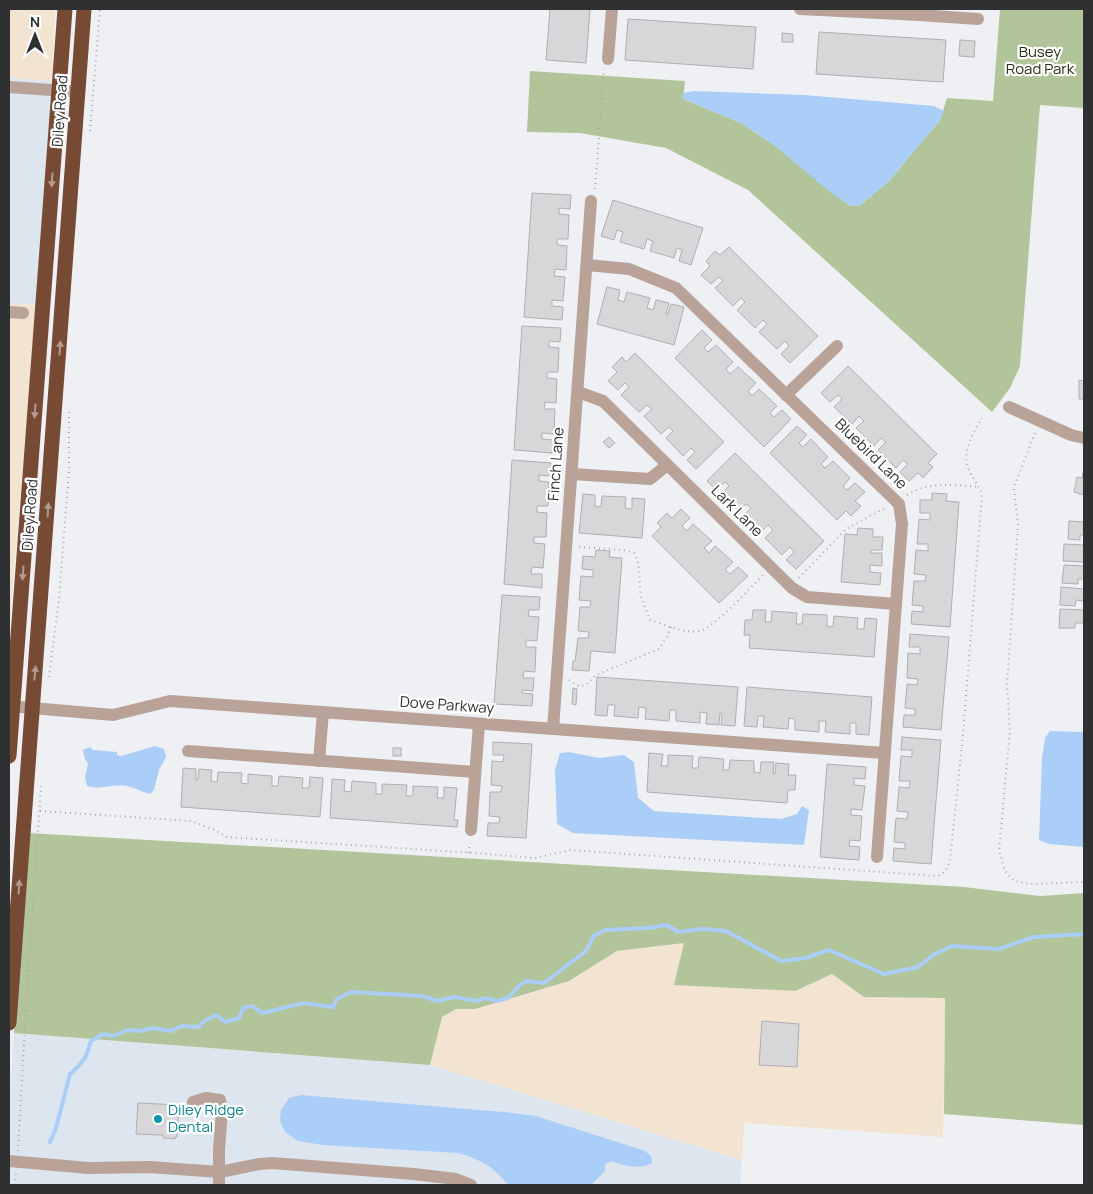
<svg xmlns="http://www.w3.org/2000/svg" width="1093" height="1194" viewBox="0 0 1093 1194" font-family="Manrope,sans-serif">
<rect width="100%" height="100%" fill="#eef0f3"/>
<g fill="#dde5ee">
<path d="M9,78L52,81L36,305L9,303Z"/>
<path d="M14,1033L430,1065L742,1160L740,1185H9V1110Z"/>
</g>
<g fill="#f2e4d1">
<path d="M9,9H55L52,81L9,78Z"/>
<path d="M9,303L36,305L9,632Z"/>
<path d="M684,943L675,985L795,991L832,974L864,997L945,998L943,1137L744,1123L742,1160L430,1065L442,1017L456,1009H475L569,981L617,951Z"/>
</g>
<g fill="#b2c49a">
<path d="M1000,9H1084V108L1040,105L1020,366L1010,388L992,412L748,190L666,148L580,133L527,132L530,71L685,81L683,99L741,123L774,145L849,205L859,206L889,181L940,120L947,98L993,101Z"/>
<path d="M28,833L964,887L1040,896L1084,893V1125L944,1114L945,998L864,997L832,974L795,991L674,985L684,943L617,951L569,981L475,1009H456L442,1017L430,1065L14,1033Z"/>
</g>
<g fill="#abcef8">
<path d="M694,91L804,95L922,105L934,106L944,111L940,120L889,181L859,206L849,205L830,192L774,145L741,123L683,99V93Z"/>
<path d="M1050,731L1084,732V847L1049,844L1039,840L1042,758L1045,738Z"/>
<path d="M155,746L164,749L166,757L159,770L154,790L150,794C142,792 135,788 127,786C113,784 99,790 87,786L85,777L88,764L85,759L83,750L90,747L93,750L117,752V755L121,756Z"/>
<path d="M569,752L599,758L624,755L634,762L638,798L654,811L781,819L797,814L802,806L809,810L804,845L573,833L557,824L555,770L560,753Z"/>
<path d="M301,1095L503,1112L536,1116L645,1151L651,1156L652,1163C641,1170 624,1166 612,1161L605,1164V1171L591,1185H508C493,1166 481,1160 458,1153L323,1145L298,1141L285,1132L280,1121L281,1110L289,1098Z"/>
</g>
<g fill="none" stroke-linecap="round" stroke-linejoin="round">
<path stroke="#abcef8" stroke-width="4" d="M50,1142L56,1128L70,1074L78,1067L86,1056L91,1041L103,1034L113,1036L128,1030L140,1031L153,1028L171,1031L182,1026L199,1027L204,1021L216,1015L225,1022L239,1018L243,1008L252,1006L263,1013L303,1003L333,1007L337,999L351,992L423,996L437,1001L454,997L477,1001L485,998L497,1001L508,998L520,985L527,981L544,983L586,951L594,936L605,930L648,928L667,925L678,932L703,929L726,931L781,961L805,958L829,950L884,974L918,967L933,955L952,946L999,949L1034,937L1084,934"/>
</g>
<g fill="#d7d6d9" stroke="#afaeb1">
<path d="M550,9H590L586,63L546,60Z"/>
<path d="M628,19L756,27L753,69L625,60Z"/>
<path d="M819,32L946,40L943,82L816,74Z"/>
<path d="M782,33L793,34V42H782Z"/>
<path d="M960,40L975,41L974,57L959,56Z"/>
<path d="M532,193L571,195L570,209L559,208V214L569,215L568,239H557V245L567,246L566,270L555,269L554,276L565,277L563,301L552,300V306L563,307L562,320L524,317Z"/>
<path d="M613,200L703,228L691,265L679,261L682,250L677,248L674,258L650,251L653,241L647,239L644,249L620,242L623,232L617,230L614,240L601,236Z"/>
<path d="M729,247L818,336L790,363L781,354L789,346L785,341L777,349L759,332L767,324L763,320L755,328L737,310L745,302L741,298L733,306L715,288L723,281L719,277L711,284L701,275L710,266L706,261L715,251L720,255Z"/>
<path d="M607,287L620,290L618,300L624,302L627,292L650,298L647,308L653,310L656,300L669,303L666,314H668L671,304L684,307L674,345L597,324Z"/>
<path d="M522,326L561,328L560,342L549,341V347L559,348L558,372H547V378L557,379L556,403L545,402L544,409H555L554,434L542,433V439L553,440L552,453L514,450Z"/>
<path d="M702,330L712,340L704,348L708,352L716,345L733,362L726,369L730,374L738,367L756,383L748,391L752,396L759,389L777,406L770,413L774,417L782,410L791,419L764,447L675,358Z"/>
<path d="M635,353L724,442L696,469L687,460L695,452L691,448L683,456L666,438L673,431L669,427L661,434L644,416L652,409L647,405L639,412L621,395L629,387L625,383L618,390L608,381L617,372L612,367L622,357L626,362Z"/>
<path d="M848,366L937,454L928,463L933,467L923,478L918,473L909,481L900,472L908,464L903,460L896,468L878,450L886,442L881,438L874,446L856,428L864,421L859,416L852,424L834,407L842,399L838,395L830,402L821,393Z"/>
<path d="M1079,380L1084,381V399H1079Z"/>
<path d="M797,426L807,435L799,443L803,447L811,439L828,457L821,464L825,468L833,461L850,478L843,486L847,490L855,483L865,492L855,501L861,506L851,516L846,511L837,520L770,453Z"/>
<path d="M609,437L615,443L609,448L603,442Z"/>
<path d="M735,453L824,541L796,569L786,560L794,552L790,547L782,555L765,538L773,530L768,525L760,533L743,516L751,508L746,504L739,511L721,494L729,486L725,482L716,490L707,481Z"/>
<path d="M512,460L551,463L550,476L539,475V481L549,482L548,506H537V512L547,513L546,537H534V543L545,544L543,568L532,567L531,574H542V588L504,584Z"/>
<path d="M1084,468V495L1074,492L1077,477L1082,478Z"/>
<path d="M932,493L947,494L946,501L959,502L950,627L911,624L912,611L923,612V606L912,605L914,581H925L926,575L914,574L916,550L928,551V544H917L919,519L930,520V513H920V500H932Z"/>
<path d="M583,494L595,495V506L601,507L602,496L626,497L625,508L632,509V498L645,499L642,538L579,533Z"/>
<path d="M681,509L690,518L682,526L687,531L693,524L712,541L704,548L709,553L715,546L733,562L725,570L730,574L738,567L748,576L719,603L652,536L661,527L657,523L667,513L672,518Z"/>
<path d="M1069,521L1084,522V535H1080V540L1068,539Z"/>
<path d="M858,528L873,529V537H883L882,550H871V553H882V566L870,565V572L881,573L880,585L841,582L845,534L857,535Z"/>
<path d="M1064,544L1084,545V562L1063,561Z"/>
<path d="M596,550L610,551L609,557L622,558L615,653L591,651L589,671L572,670L573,661H575L578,638H588L589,632L578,631L580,607H590L591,601L579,600L581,576L593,577V570L582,569L583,556L595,557Z"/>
<path d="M1064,565L1084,566V579H1078V584L1062,583Z"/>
<path d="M1061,587L1084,589V601L1076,600L1075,606L1060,605Z"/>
<path d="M502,595L540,597L539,610H529L528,616L539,617L537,641L526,640V647H536L535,672L524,671L523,678H534L533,691L522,690V693L533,694L532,706L494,704Z"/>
<path d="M1060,609L1084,610V623H1075V628H1059Z"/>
<path d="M753,610H766L765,622H771L772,611L797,613L796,624H802L803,614L827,615V626L833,627L834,616L858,618L857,629H864L865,618L877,619L874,657L749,648L750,635H744L745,620H752Z"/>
<path d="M910,634L949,637L941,730L903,727L904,715H915V709L905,708L907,684L917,685L918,679L907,678L908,653L920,654V647H909Z"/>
<path d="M597,677L738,687L735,726L721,725L722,714L720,713L719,725L706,724L707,713L700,712V723L676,721V710H670L669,721L645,719L646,708L639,707L638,718L614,716L615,705H608L607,716L595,715Z"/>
<path d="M747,687L872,697L869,735L856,734V723H850V734L825,732L826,721H819V732L795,730V719L789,718L788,729L763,727L764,716H758L757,727L744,726Z"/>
<path d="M573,688L577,689L576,705L572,704Z"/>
<path d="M902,737L941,740L931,864L893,861L894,848L905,849V843L894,842L896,818L907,819L908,812L897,811L899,787L909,788L910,781H899L901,756L912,757V750H901Z"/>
<path d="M493,742L532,744L526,838L487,836L488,823H499L500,817L489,816L490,792H501L502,786L491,785L492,761L503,762L504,755H493Z"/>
<rect x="393" y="748" width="8" height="8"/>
<path d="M649,753L663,754L661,766H668V755L693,756L692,768H698L699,757L724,759L723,770H729L730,760L754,761V772L760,773L761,762H774L773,774H775L776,763L789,764L788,775H796L795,790H788L787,803L647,792Z"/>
<path d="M827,764L866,767L865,779L854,778V785L865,786L862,810L851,809V815L862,816L860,841L850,840L849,846L860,847L859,860L820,857Z"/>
<path d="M183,768L196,769V780H198L199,769L212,770L211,781L217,782L218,772L242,773L241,783L248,784V774L272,776V786H278L279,776L303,778L302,788H309L310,777L323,778L320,817L181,807Z"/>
<path d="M332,779L345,780L344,791L351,792L352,781L376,783V794H382V784L407,785L406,796H413V786L438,787L437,798H444V787L457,788L454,820H458L457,827L330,818Z"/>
<path d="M762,1021L799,1024L797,1067L759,1065Z"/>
<path d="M138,1103L179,1105L177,1137H175V1139L163,1138V1135L136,1134Z"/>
</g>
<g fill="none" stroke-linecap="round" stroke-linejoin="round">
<g stroke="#a8aaac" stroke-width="2" stroke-dasharray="1 4" stroke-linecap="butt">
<path d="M90,131L100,9"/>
<path d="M595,189L604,69"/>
<path d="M1035,433L1014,487L1018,525L1007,685L1010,731L999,850L1005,871L1014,881L1031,884L1084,882"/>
<path d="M907,495C929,481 955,485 980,487"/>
<path d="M579,547L623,550L634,553C641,564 639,576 640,589C641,600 646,609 650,620C665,625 684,634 699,631C713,629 751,587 763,575"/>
<path d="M799,578L846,529L885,508"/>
<path d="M49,677L59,599L69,470V412"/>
<path d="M569,680L579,686L586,685L596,675L659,649L667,637L671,627"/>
<path d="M40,811L191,821L215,830L226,837L476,853L535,858L570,850L937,876C945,873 947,869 950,861L963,734L982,495C979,485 973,479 969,470C961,452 973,433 982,418"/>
<path d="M469,853L470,843"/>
<path d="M18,1151L25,1026L41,786"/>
<path d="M15,1185L16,1173"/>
</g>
<g stroke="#b9a297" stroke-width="12">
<path d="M800,9L919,15L928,9"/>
<path d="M919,15L978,19"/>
<path d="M608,59L612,9"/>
<path d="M9,87L79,92"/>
<path d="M587,265L629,269L676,288L899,504L902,524L877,857"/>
<path d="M9,312L23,313"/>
<path d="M578,392L603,401L792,588L807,597L896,604"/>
<path d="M786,395L837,346"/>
<path d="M1009,407L1071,435L1084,438"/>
<path d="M572,474L650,479L667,465"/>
<path d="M9,706L113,715L170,701L884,753"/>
<path d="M553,729L591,201"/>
<path d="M188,751L475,772"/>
<path d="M319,761L323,712"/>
<path d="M471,830L479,724"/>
<path d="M193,1102L206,1098L220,1100L222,1109L219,1150V1185"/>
<path d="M9,1161L88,1168L149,1167L220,1172L259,1164L272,1163L414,1174L456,1179L471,1185"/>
</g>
<g stroke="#764a33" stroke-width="15">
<path d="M9,756L65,9"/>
<path d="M9,1023L84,9"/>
</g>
</g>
<defs><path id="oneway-solid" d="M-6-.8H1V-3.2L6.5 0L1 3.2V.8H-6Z" transform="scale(1.25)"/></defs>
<g fill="#b49b8f">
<use href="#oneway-solid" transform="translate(52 180) rotate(94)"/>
<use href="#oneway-solid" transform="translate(60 348) rotate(-86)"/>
<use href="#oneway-solid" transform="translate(35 411) rotate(94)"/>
<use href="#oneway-solid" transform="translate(48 510) rotate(-86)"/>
<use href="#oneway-solid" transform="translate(23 573) rotate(94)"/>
<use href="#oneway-solid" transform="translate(35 673) rotate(-85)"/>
<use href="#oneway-solid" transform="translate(19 887) rotate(-86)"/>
</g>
<circle fill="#0f9aa8" stroke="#fff" stroke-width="2" cx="158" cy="1119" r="5"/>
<g text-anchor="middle" stroke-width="4.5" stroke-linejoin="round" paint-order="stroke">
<g font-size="15" fill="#24310d" stroke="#fff">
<text x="1040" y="57">Busey<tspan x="1040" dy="17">Road Park</tspan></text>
</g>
<g font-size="15" fill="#2f3031" stroke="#fff">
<text transform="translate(60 111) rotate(-86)" y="5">Diley Road</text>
<text transform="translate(871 454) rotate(44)" y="5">Bluebird Lane</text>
<text transform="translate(556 464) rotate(-86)" y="5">Finch Lane</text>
<text transform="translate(737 511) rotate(45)" y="5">Lark Lane</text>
<text transform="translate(30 515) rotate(-86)" y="5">Diley Road</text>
<text transform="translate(447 705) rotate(4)" y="5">Dove Parkway</text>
</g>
<g font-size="15" fill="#0d838f" stroke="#fff" text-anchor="start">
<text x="168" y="1115">Diley Ridge<tspan x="168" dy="17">Dental</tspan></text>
</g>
</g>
<rect width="1093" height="1194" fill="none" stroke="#2f3031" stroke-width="20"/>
<g transform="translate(35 35)" stroke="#ffffff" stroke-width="4" paint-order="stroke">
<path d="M0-4L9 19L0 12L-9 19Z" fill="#2f3031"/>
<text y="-8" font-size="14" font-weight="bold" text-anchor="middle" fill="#2f3031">N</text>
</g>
</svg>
